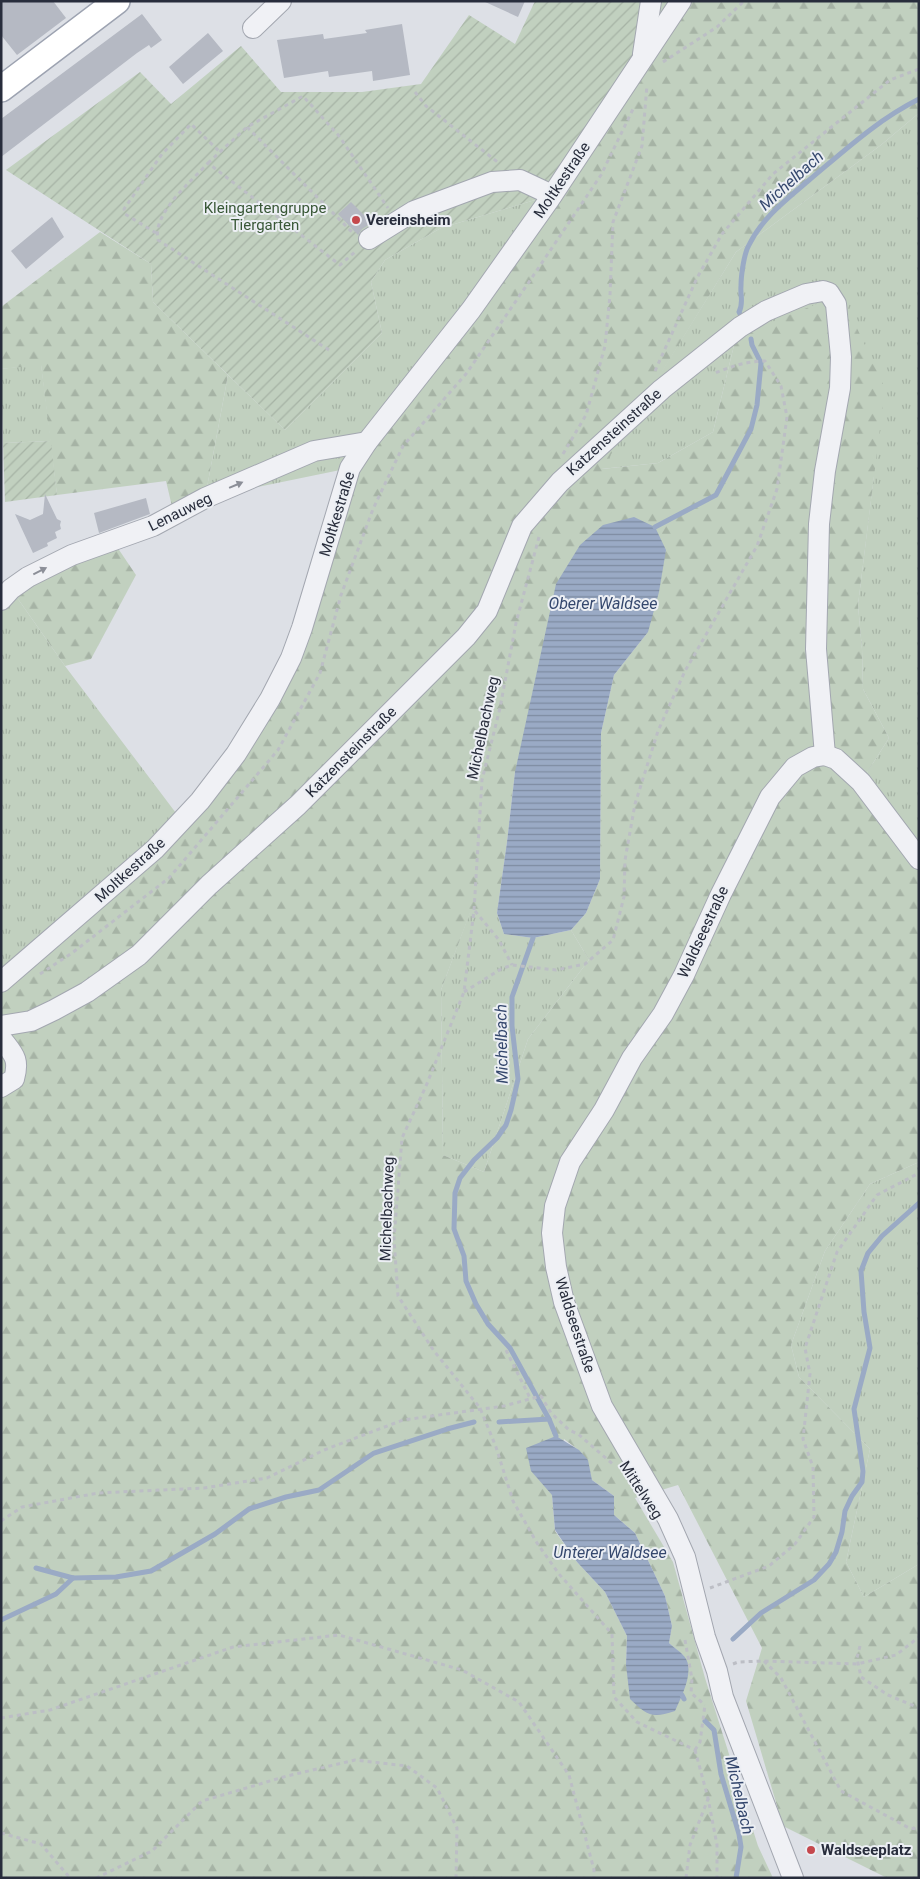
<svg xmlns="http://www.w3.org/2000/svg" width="920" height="1879" viewBox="0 0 920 1879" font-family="Roboto,sans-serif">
<defs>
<pattern id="grass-tufts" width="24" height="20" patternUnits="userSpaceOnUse" patternTransform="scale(1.25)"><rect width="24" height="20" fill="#c1d0bf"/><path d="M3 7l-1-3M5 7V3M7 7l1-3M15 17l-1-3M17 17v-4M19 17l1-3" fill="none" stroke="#a6b3a5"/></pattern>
<pattern id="forest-firs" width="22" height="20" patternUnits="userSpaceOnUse" patternTransform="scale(1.25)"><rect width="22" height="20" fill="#c1d0bf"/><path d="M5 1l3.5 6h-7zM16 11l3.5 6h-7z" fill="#a6b3a5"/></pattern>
<pattern id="garden-furrows" width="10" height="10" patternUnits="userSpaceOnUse" patternTransform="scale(1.25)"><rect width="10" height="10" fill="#c1d0bf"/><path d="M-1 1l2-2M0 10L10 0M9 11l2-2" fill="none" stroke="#a6b3a5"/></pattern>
<pattern id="water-rules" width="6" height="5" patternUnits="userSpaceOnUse" patternTransform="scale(1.25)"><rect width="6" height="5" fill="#9aaac5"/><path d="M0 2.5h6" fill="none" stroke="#7e8ba1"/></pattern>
</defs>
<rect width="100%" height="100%" fill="#dde0e6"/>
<g fill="url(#grass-tufts)">
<path d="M919,113V859L861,782L889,738L863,689L862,649L858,605L874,475L736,337L713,432L658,463L601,469L736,252L881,145Z"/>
<path d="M552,195L350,468L205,498L228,375L285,430L382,333L371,282L385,260L441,228Z"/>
<path d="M41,364L51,441L3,443L1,369Z"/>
<path d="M11,589L65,666L182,821L1,982V600Z"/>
<path d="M470,912L497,913L504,934L533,938L571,930L589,960L528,1039L484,1172L443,1155L441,990Z"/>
<path d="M919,1162V1564L864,1597L846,1562L870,1449L799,1377L791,1345L825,1251L870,1184Z"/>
</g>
<g fill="url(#forest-firs)" fill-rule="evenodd">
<path d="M681,1H919V113L881,145L736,252L602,469L658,463L713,432L736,337L841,294L885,388L858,605L862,649L863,689L889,738L861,782L919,859V1162L870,1184L825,1251L791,1345L799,1377L870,1449L846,1562L864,1597L919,1564V1878H887L783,1826L746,1701L762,1648L678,1485L635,1498L673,1562L705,1678L758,1846L773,1878H1V982L155,849L270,699L350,468ZM648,632L614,675L601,733L600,879L586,913L571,930L589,960L528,1039L484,1172L443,1155L441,990L470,913H497L507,842L515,772ZM564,1439C584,1454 587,1456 592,1480L614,1496V1515L635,1533L665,1596L672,1626L669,1643L684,1656L626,1665L627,1636L605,1592L577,1562L555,1531L552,1495Z"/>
<path d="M100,232L151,264L153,302L228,375L205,498L174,515L166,481L57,495L41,365L1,369V307Z"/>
<path d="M113,541L136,575L91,659L65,666L11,589Z"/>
</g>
<g fill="url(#garden-furrows)">
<path d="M535,1H681L552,195L441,228L385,260L371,282L382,333L285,430L153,302L151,264L6,170L140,72L171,104L241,46L281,92H362L421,84L469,15L515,44Z"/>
<path d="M51,441L57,495L5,502L3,443Z"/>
</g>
<g fill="url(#water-rules)">
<path d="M634,517L655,527L666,550L659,592L648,632L614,675L601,733L600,879L586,913L571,930L533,938L504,934L497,913L507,842L515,772L556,584L580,545L603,525Z"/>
<path d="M556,1436L579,1450L588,1460L592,1480L614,1496V1515L635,1533L665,1596L672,1626L669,1643C673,1647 680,1651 684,1656C696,1670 681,1697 675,1711C651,1719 647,1715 630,1699L626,1665L627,1636L605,1592L577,1562L555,1530L552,1495L531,1471L526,1448Z"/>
</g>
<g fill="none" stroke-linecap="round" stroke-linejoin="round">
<g stroke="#9aaac5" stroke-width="5">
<path d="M742,318L739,312C744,303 740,296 741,286C741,276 744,253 749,245C762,218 786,200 808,181C844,151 877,120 919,99"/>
<path d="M655,527L716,495L751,429L757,405L761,363L752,345L751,339"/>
<path d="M533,938L512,997V1026L518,1079L511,1110L506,1125L497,1138L474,1160L460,1178L455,1193L454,1229L464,1256L466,1281L476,1304L488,1324L510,1348L549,1419L556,1436"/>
<path d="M499,1422L549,1419"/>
<path d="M36,1568L73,1578L116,1577L151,1571L215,1534L249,1509L286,1497L319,1490L374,1453L447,1429L474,1422"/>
<path d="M1,1620L56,1594L73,1578"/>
<path d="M733,1639L761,1613L814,1580L829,1564L836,1552L842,1532L845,1511L852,1496L862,1482L863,1471L854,1409L870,1348L864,1312L861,1271L868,1253L882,1236L919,1203"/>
<path d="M682,1695L684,1699"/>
<path d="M705,1721L714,1730L721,1774L739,1834L741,1847L736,1878"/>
</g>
</g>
<g fill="#b5b9c3">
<path d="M1,1H53L66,18L17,55L1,35Z"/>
<path d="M483,1H525L518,17Z"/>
<path d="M142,14L162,40L151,48L149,45L137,53L1,157V119Z"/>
<path d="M402,24L410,75L373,81L372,71L329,77L328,71L284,78L277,40L323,34L324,39L367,33L365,30Z"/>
<path d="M208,33L223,51L183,84L169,67Z"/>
<path d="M351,202L372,223L362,229L358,235L338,214Z"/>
<path d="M52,217L64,237L26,269L11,251Z"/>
<path d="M45,494L57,519L61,521L60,525L61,529L55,532L57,538L47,543L48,546L33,553L15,514L30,520L43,514Z"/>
<path d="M146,498L150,514L99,533L94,513Z"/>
</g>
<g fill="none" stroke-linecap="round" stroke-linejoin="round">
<g stroke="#a3a7b0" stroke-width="22">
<g id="minor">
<path d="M253,28L281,1"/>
<path d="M643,54L651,1"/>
<path d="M369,239L414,211L492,182L520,180L552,195"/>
<path d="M1,600L11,589L28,577L72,555L153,526L205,498L314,451L367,442"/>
<path d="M825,755L836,759L861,782L919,859"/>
<path d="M1,982L155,849L200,801L236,754L270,699L291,658L302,628L350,468L367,442L471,310L549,200L681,1"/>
<path d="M1,1026L31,1021L54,1010L87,992L139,955L209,885L298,805L466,637L487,611L522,526L560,482L662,389L740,327L766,311L806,294L823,291L829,293L836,304L841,357L840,388L825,471L819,524L816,649L825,755"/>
<path d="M1,1038C13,1054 20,1058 14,1079L1,1087"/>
<path d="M793,1878L723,1697L717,1671L705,1637L685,1557L668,1519L602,1406L564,1302L556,1267L552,1233L555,1206L570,1162L604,1110L632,1058L663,1014L684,975L721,894L770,797L795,767L813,757L825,755"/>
</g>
</g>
<g stroke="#9da3b1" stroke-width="28">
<path id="major" d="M1,89L117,1"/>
</g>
<g stroke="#bcbec5" stroke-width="3" stroke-dasharray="4 4" stroke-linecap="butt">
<path d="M663,62L717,27L744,1"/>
<path d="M415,92L426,106L500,164"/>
<path d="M247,127L353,233"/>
<path d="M208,163L247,127L303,96L339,136L388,208"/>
<path d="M156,233L125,214L124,209L162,154L191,124L220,152"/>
<path d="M329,350L158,240C152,213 192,181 208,163L340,265L356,251"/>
<path d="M655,371L697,278L722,234L773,174L890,80L919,69"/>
<path d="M563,454L586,415L605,346L610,295L613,222L642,146L647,85"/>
<path d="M539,537L516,623L500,708L482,780L474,910L464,992L426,1086L402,1138L394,1239L398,1296L434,1351L480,1408L496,1447L513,1501L537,1543L559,1574L612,1634L614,1697L637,1722L695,1750"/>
<path d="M475,911L499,940L512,965"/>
<path d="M40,974L72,953L169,878L278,750L320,673L341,595L373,509L403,446L466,374L531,279L601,175L634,107"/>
<path d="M464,992L501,969L512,965L556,970L585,964L613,940L624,897L625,860L635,804L658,731L685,671L757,546L777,489L787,417L781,386L765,361C747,361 729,367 713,374"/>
<path d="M506,1350L531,1400"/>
<path d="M1,1521L22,1507L98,1493L204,1488L267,1478L324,1450L403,1420L504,1406L541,1396L551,1413L569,1430L578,1434L615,1466"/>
<path d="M710,1588L769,1566L795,1544L814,1517L813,1467L803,1439L810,1374L805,1348L837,1252L877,1195L919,1173"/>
<path d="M685,1640L692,1679L691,1693L705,1705"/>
<path d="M860,1646L857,1658L861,1677L888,1695L919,1708"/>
<path d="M764,1661L781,1678L841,1791L909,1828L919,1829"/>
<path d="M733,1664L738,1662L764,1661L857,1664L896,1655L919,1637"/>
<path d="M1,1718L50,1710L233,1647L339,1635L462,1670L519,1702L569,1775L594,1870V1878"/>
<path d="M695,1750L700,1742L705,1705"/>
<path d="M695,1750L708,1798L717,1845V1878"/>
<path d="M1,1833L41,1844L70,1878"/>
<path d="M96,1878L152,1851L202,1801L287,1776L355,1760L407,1766L437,1788L457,1828L456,1878"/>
<path d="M686,1878L690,1845L708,1799"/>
</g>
<use href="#minor" stroke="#f0f1f5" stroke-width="20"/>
<use href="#major" stroke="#fff" stroke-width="25"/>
</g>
<defs><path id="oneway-solid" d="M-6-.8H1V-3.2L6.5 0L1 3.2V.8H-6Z" transform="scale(1.25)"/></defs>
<g fill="#8c8f98">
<use href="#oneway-solid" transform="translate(236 485) rotate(-23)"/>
<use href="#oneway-solid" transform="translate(40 571) rotate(-27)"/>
</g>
<g fill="#c5484d" stroke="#eceff4" stroke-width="2">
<circle cx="356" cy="220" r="5"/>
<circle cx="811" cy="1850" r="5"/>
</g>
<g text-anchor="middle" stroke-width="4" stroke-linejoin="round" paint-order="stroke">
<g font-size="15" fill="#282d3c" stroke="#eceff4">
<text transform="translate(562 180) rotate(-56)" y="5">Moltkestraße</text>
<text transform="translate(614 432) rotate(-42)" y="5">Katzensteinstraße</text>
<text transform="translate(180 512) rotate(-26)" y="5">Lenauweg</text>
<text transform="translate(337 514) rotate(-73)" y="5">Moltkestraße</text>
<text transform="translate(483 728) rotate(-78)" y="5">Michelbachweg</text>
<text transform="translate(351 752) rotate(-45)" y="5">Katzensteinstraße</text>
<text transform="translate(130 870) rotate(-42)" y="5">Moltkestraße</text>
<text transform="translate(703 932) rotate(-65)" y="5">Waldseestraße</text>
<text transform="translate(387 1209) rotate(-88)" y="5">Michelbachweg</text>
<text transform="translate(575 1325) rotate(72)" y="5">Waldseestraße</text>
<text transform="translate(641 1490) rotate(57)" y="5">Mittelweg</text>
</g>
<g font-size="15" fill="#385736" stroke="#eceff4">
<text x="265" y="213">Kleingartengruppe<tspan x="265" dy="17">Tiergarten</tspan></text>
</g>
<g font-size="15" font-weight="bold" fill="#282d3c" stroke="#eceff4" text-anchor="start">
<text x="366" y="225">Vereinsheim</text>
<text x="821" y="1855">Waldseeplatz</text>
</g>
<g font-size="16" font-style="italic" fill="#34476d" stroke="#eceff4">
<text transform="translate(791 180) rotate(-42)" y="6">Michelbach</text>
<text x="603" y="609">Oberer Waldsee</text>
<text transform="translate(501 1044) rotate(-91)" y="6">Michelbach</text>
<text x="610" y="1558">Unterer Waldsee</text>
<text transform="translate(740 1795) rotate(77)" y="6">Michelbach</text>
</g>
</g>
<rect width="920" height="1879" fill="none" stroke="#282d3c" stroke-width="5"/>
</svg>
